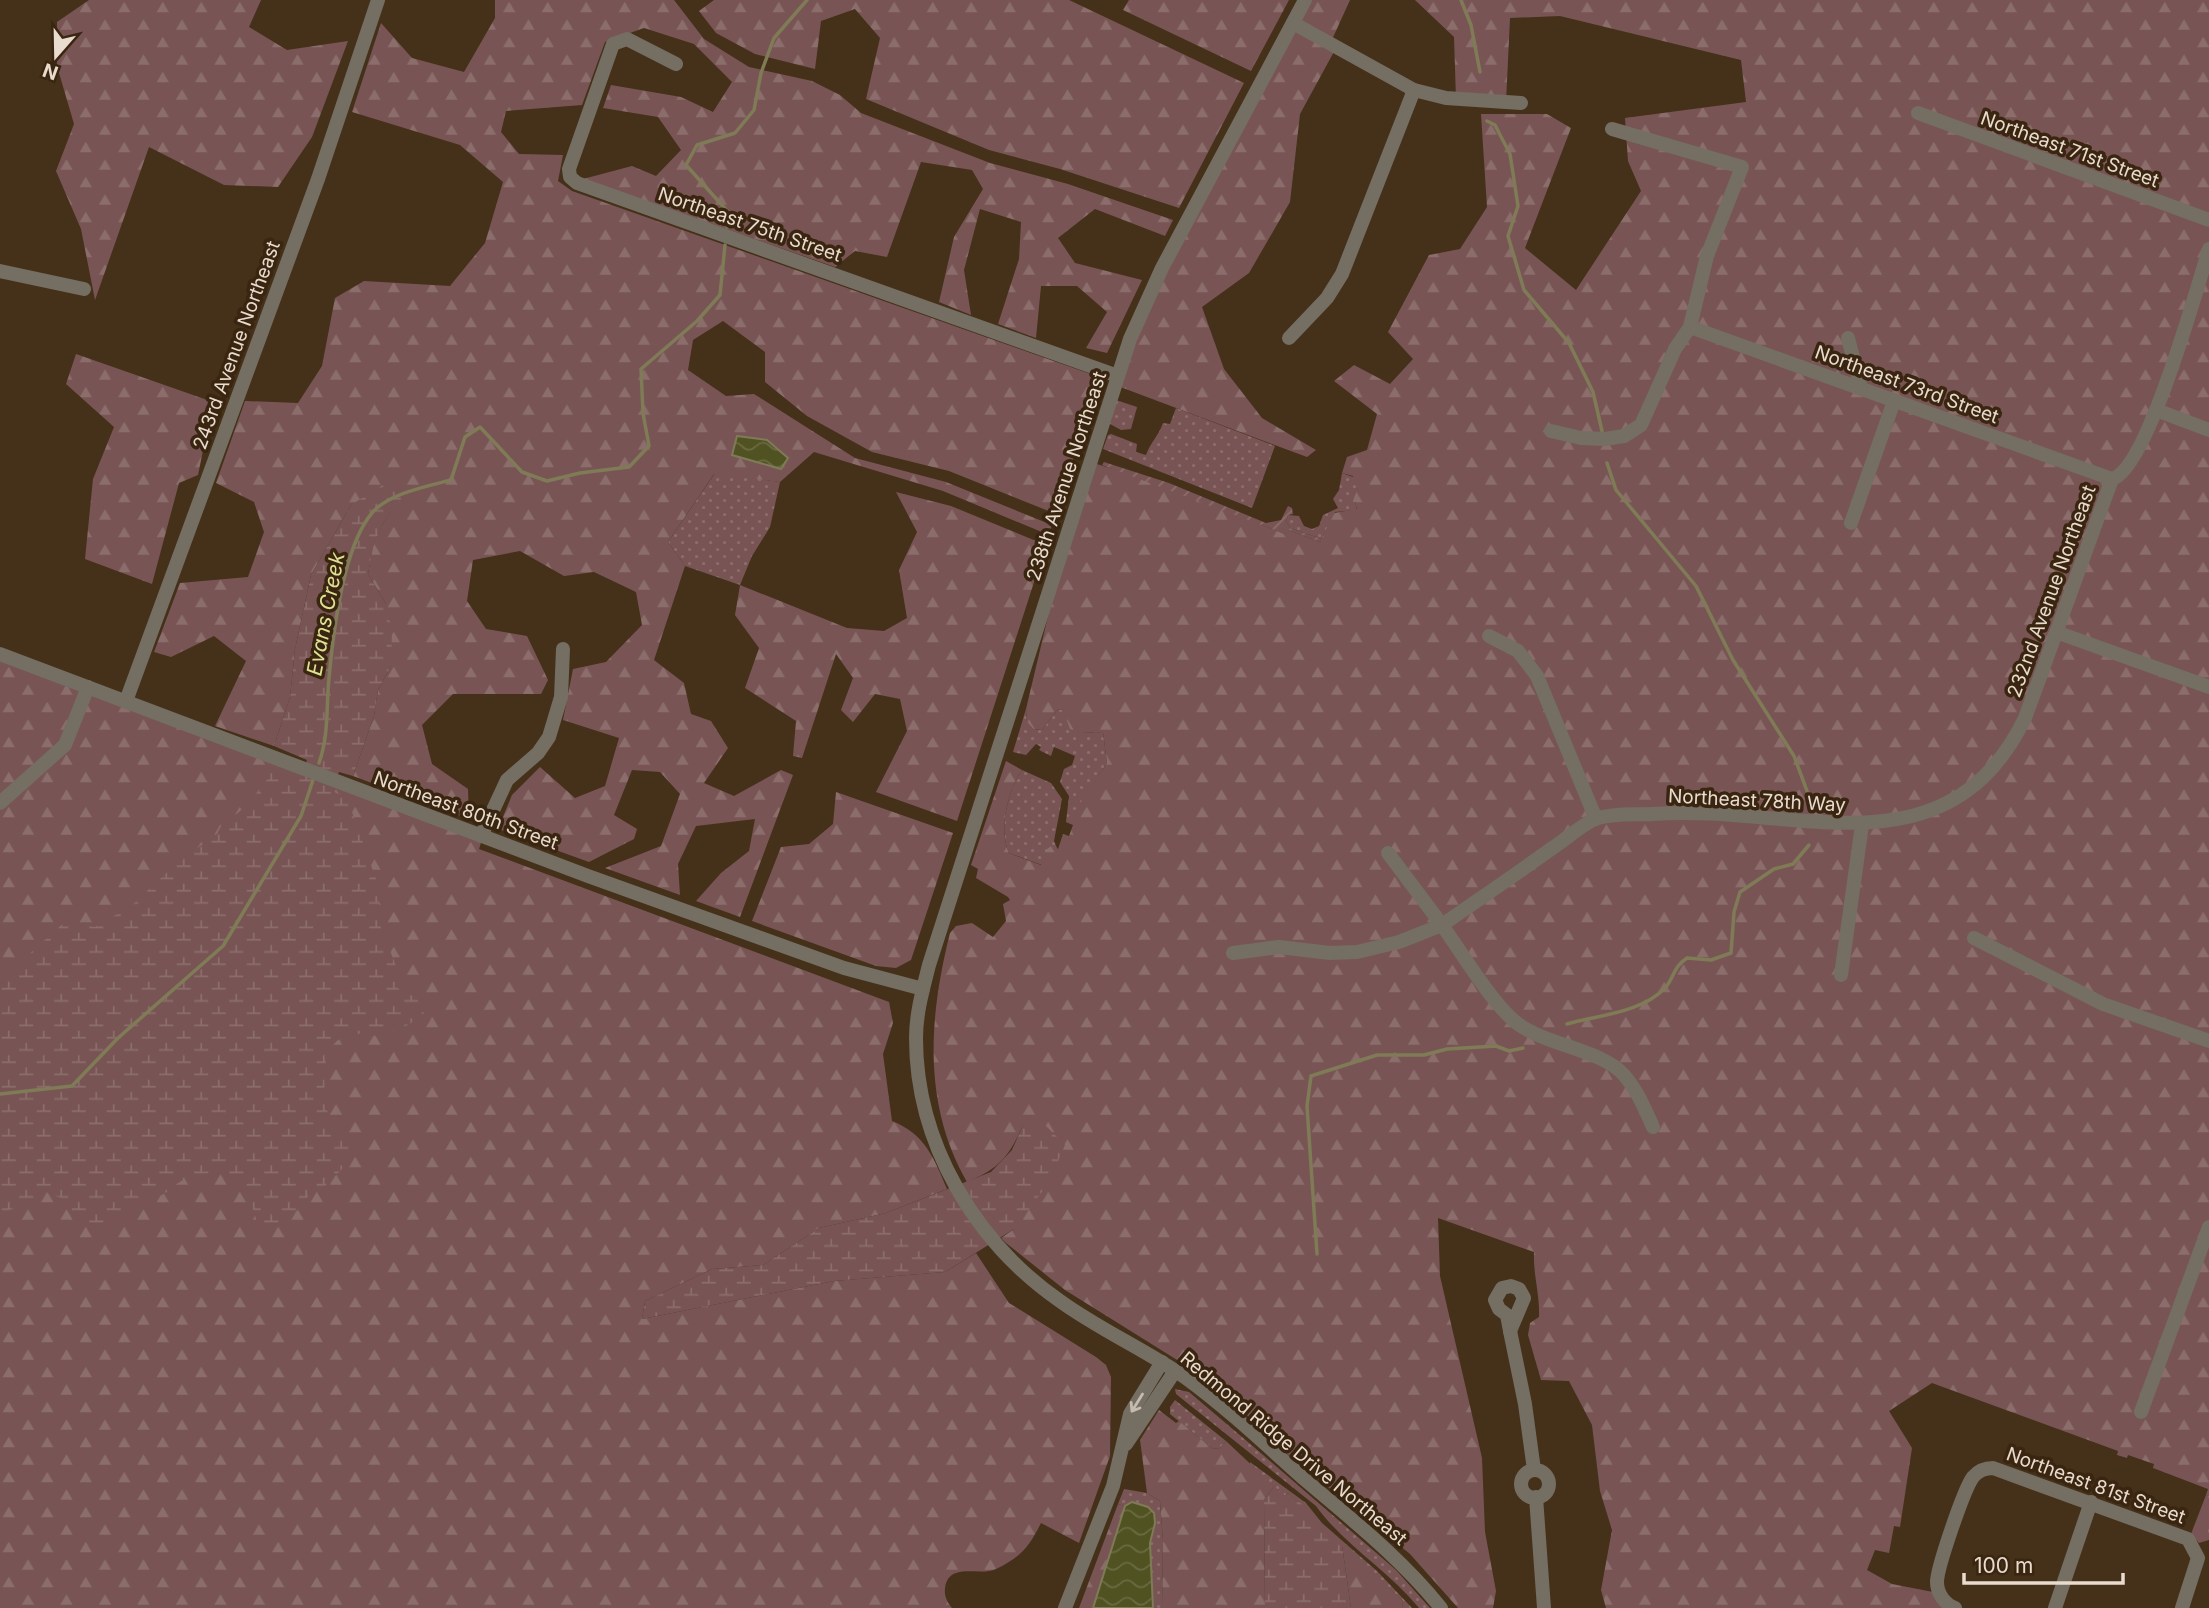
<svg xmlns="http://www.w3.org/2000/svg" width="2209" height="1608" viewBox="0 0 2209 1608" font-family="Inter,sans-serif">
<defs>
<pattern id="grass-dots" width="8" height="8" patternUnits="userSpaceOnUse" patternTransform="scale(1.75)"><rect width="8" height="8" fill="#785554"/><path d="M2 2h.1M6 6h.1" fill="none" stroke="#8b6d6b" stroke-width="1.8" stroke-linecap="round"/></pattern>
<pattern id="forest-firs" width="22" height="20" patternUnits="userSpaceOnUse" patternTransform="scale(1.75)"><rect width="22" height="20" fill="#785554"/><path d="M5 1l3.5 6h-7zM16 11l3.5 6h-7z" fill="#8b6d6b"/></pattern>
<pattern id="wetland-marsh" width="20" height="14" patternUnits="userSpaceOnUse" patternTransform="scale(1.75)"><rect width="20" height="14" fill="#785554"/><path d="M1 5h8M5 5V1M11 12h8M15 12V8" fill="none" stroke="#8b6d6b"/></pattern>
<pattern id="park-tufts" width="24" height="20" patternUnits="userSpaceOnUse" patternTransform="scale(1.75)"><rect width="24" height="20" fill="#785554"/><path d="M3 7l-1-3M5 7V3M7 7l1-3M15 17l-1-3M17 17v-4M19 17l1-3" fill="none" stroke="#8b6d6b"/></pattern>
<pattern id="garden-furrows" width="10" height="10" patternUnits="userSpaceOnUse" patternTransform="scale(1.75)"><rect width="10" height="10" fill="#785554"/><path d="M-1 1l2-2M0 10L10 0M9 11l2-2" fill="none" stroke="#8b6d6b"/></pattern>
<pattern id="water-waves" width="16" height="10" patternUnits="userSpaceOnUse" patternTransform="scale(1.75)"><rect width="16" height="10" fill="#505222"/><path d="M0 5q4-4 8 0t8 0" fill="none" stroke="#696a41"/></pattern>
</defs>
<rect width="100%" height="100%" fill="#45301a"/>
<g fill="url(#grass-dots)">
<path d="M1116,400L1137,407L1131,429L1121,430L1110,424Z"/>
<path d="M1176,408L1275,446L1252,508L1103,449L1108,435L1111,434L1137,444L1136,452L1146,455C1150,443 1158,437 1163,423L1170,424Z"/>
<path d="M715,473L780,482L770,527L752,556L740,585L685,566L668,542Z"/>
<path d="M1342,473L1353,477L1358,488L1355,501L1357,510L1335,512L1322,539L1290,528L1286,521L1288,515L1299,516L1304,526L1312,529L1319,526L1323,515L1338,508L1333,499L1339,490Z"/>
<path d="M1026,709L1027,722L1033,729L1042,730L1057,710L1063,709L1080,733L1103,732L1107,763L1068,823L1066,822L1069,796L1060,782L1064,769L1072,765L1075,756L1054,747L1051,756L1039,750L1041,747L1036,744L1026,755L1013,752Z"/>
<path d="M1022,770L1051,783L1062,799L1054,841L1058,850L1042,865L1009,853C998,830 1008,790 1022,770Z"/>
<path d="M1175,1389L1189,1392L1255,1448L1396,1570L1430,1608H1419C1388,1570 1344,1545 1316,1506L1176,1394Z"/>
<path d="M1175,1400L1226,1441L1220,1448L1213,1449L1170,1414V1407Z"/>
<path d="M1250,1462L1306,1503L1322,1523L1377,1571L1412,1608H1402L1403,1601L1303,1512L1306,1508L1288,1493L1285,1496L1250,1467Z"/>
<path d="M1124,1489L1147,1493L1160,1501L1163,1541L1162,1608H1153L1150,1543L1155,1523L1132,1502L1125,1506L1118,1504Z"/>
</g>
<g fill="url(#forest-firs)">
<path d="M89,0H261L249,27L287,50L348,41L312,137L278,187L224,185L149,147L95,300L81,229L56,171L74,124L57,66V22Z"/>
<path d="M495,0H674L704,39L749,67L812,81L840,95L861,113L990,163L1068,184L1173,220L1165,236L1095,209L1058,238L1075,263L1142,280L1107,353L1086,348L1107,312L1077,286H1041L1036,338L998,324L1019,259L1021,222L980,209L964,270L971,315L939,302L954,237L983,189L972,170L921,162L887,257L855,251L835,267L583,179L632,166L656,176L681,150L658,117L603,108L611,85L681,97L713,112L732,82L694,44L644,28L605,42L582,105L506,111L501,132L519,154L563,155L558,181L572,191L1099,377L1056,514L949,471L872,452L807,416L765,382V352L723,321L693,340L688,370L726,396L754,394L855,458L946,482L1052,525L1049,535L943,491L814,452L780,482L714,474L668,542L685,566L654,660L684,683L691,714L711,721L728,748L704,783L734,796L781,770L793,775L740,917L696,901L721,873L749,851L755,819L696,826L678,864L680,895L605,868L661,846L680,794L660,772L632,770L614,815L637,829L634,839L589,862L498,829L512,795L540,767L575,798L605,786L619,738L563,720L573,669L606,662L642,625L636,592L594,572L564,576L520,551L473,560L467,601L486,629L527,636L548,680L541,694H453L422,725L432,764L468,789L469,819L353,776L374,716L378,690L391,666L386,604L368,574L373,543L383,523L406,491L351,505L311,575L295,649L290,697L274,746L215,726L246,661L214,636L171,657L154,652L180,583L248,577L264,532L254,502L216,483L245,401L298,403L322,366L335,298L364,281L450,286L485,243L503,182L460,145L352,112L381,23L412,58L464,72L495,18Z"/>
<path d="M714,0H1069L1244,83L1179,208L1060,169L989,150L866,99L880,38L855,9L821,21L815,69L755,54L716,33L699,11Z"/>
<path d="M1129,0H1289L1251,71L1123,10Z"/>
<path d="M1305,0H1350L1330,44L1336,48L1300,114L1290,202L1249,273L1202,307L1224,369L1262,418L1316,450L1307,457L1115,385L1130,339Z"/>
<path d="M1415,0H2209V1496L2206,1495L2208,1489L2153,1468L2154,1464L2128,1455L2127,1458L2117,1455L2118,1451L1932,1383L1889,1411L1912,1448L1900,1527L1894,1526L1889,1553L1875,1550L1867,1570L1892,1584L1933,1592L1942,1608H1606L1601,1590L1612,1530L1600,1491L1592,1425L1569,1381L1541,1380L1528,1335L1530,1323L1539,1317C1540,1294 1533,1275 1534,1252L1438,1218L1440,1276L1482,1458L1485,1532L1496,1591L1493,1608H1458L1410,1554L1279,1447L1214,1383L1065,1290L1006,1243L1001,1238L1014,1229L1023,1125C1009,1157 999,1169 967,1182C922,1103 929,1017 950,933L956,926L972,923L993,937L1006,921L1003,904L1010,900L1008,897L976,878L978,869L971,865L1006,761L1022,770C1008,790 998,830 1009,853L1041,865L1046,850L1051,846L1058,849L1063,834L1069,836L1073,825L1068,823L1070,818L1107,763L1103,732L1080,733L1070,729L1063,709L1057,710L1042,730L1033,729L1027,722L1026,709L1069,528L1090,462L1140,477L1285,534L1289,530L1320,542L1334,513L1357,509L1354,498L1358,488L1351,482L1353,476L1342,473L1347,457L1367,450L1377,414L1334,381L1354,365L1390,384L1413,359L1388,332L1429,255L1460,249L1487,207L1481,114H1547L1571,128L1525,248L1576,290L1641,191L1628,161L1625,118L1746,102L1741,60L1560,16L1510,18L1506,102L1456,99L1454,37Z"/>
<path d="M76,354L213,402L198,475L179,483L152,584L85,559L93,479L114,427L66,384Z"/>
<path d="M896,492L951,506L1046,545L957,821L876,792L907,731L900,699L875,694L853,722L841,710L853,678L836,654L802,758L793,756L796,721L745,688L759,648L735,615L740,585L847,628L884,631L907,618L899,570L917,532Z"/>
<path d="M0,654L484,833L479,849L889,1002L893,1023L883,1054L892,1121C925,1134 934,1158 947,1189L886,1213L819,1228L763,1265L712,1269L645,1301L642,1319L834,1281L945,1272L976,1253L1009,1303L1096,1357L1106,1365L1111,1377L1110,1456L1079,1543L1041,1523C1029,1547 1021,1557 996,1569C980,1577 949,1561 945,1588C944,1596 947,1602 952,1608H0Z"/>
<path d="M836,792L953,833L911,960L896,968L876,966L752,921L781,847L809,844L833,824Z"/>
<path d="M1159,1410L1176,1423L1179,1421L1213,1449L1220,1448L1226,1441L1274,1486L1264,1500L1265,1608H1162L1163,1541L1160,1501L1147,1493L1140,1440Z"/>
<path d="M1118,1504L1125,1506L1093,1608H1079Z"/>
<path d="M1342,1545L1403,1601L1402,1608H1351Z"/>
</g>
<g fill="url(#wetland-marsh)">
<path d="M386,483L407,492L383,523L374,543L368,574L386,604L392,631L391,666L378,690L374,716L353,776L339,772L332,791L352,800V812L377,882L381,929L401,978L398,989L417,998L424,1013C412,1026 390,1034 371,1036C366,1036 360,1033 355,1034C317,1037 323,1088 328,1114C332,1135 342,1137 361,1143L355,1156L326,1185L312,1191L300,1208L276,1227L257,1222L248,1193L238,1177C222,1173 200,1171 185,1179C176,1183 170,1191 162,1195C156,1198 148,1198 142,1202C113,1219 109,1232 73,1218L70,1202L46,1192L0,1215V973L18,964L67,920L95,927L131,906L176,864L181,856L192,852L217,834L223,822L238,813L264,786L272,769L301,779L307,760L274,746L290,697L295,649L311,575L351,505Z"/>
<path d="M1023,1125L1046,1126L1065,1145L1048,1184L1014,1229L945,1272L834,1281L642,1319L645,1301L712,1269L763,1265L819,1228L886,1213L991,1172L1012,1150Z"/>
<path d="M1274,1486L1285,1496L1288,1493L1307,1508L1304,1512L1342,1545L1351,1608H1265L1264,1500Z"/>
</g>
<path fill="url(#park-tufts)" d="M2206,1495L2209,1496V1540L2199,1543L2191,1534Z"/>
<path fill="url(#garden-furrows)" d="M1104,462L1169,483L1266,523L1281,520L1288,506L1292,508L1293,514L1288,515L1286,521L1290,528L1322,539L1320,542L1289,530L1285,534L1102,465Z"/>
<g fill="url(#water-waves)" stroke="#7e7b56" stroke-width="2">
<path d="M737,436L767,440L788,458L781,469L732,455Z"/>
<path d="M1132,1502L1148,1507L1154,1513L1155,1523L1150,1543L1153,1608H1093L1125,1506Z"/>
</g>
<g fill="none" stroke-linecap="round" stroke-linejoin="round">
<g stroke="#7e7b56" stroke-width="3.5">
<path d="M1461,0L1471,25L1480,72"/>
<path d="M1487,121L1495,125L1510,154L1518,206L1508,236L1524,290L1569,343L1593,392L1602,431"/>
<path d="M727,227L729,213L686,165L697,145L735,133L754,110L761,73L774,38L807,0"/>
<path d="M1607,463L1616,490L1696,586L1733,660L1794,756L1810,799"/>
<path d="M319,763C329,735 326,708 329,678C333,634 343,547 372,513C387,494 428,486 451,480L465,437L480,427L522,472L547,481L580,473L629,467L649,446L643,413L641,369L697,321L720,295L725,245"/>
<path d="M1567,1024C1599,1015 1641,1013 1665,988C1675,977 1672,968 1687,958L1711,960L1731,953L1734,912L1740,892L1774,869L1793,864L1809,845"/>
<path d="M0,1094L72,1086L118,1038L223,946L301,816L313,780"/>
<path d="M1317,1254L1307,1106L1311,1076L1377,1055H1424L1447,1049L1496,1046L1509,1051L1523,1048"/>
</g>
<g stroke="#746f62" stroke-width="14">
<path d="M1305,0L1162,268L1130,339L929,965C923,989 916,1013 916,1038C916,1143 975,1242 1060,1301C1100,1330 1146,1350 1186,1378C1227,1408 1265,1444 1303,1478C1351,1519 1401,1558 1441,1608"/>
<path d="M1293,23L1414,90L1446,98L1521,103"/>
<path d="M676,64L627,39L613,44L569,169L570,177L577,183L1118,376"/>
<path d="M1918,113L2209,220"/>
<path d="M0,271L84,289"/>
<path d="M1690,327L2112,479"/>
<path d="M1289,338L1327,298L1342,274L1414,90"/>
<path d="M1848,338L1861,388"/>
<path d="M2156,410L2209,430"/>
<path d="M1551,431L1581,438L1605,439L1624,436L1641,425L1675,349L1690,327L1707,256L1742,167L1612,129"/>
<path d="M1851,523L1894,401"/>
<path d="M2056,632L2209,687"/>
<path d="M1489,636L1518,651L1537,676L1596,819"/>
<path d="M0,654L588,876L844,968L923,989"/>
<path d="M126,701L318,179L378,0"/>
<path d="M0,803L65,745L88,687"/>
<path d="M481,836L507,780L538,753L549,737L561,697L563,649"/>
<path d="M1388,853L1442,925C1478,900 1515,875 1551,849C1565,840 1580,826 1595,819C1611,813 1636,815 1653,814C1791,803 1946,880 2025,718L2112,479C2147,470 2197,288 2209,249"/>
<path d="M1974,938L2103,1004L2209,1041"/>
<path d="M1233,953L1279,947L1330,953L1357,952L1399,942L1442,925C1461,952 1493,1005 1518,1024C1549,1046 1602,1050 1624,1075C1637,1090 1645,1109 1653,1127"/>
<path d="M1841,975L1862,825"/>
<path d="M1511,1286L1519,1289L1524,1298L1510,1331L1507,1315L1499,1309L1495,1300L1502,1288Z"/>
<path d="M1510,1331L1525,1404L1534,1470"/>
<path d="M2141,1412L2209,1227"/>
<path d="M1126,1444L1175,1371"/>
<circle cx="1535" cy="1484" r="14"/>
<path d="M1536,1497L1544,1608"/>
<path d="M1065,1608L1113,1486L1130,1414L1162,1362"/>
<path d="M1955,1608C1945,1604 1937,1594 1937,1582C1937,1568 1964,1489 1973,1477C1978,1471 1985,1468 1993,1468L2188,1539L2198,1558L2182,1608"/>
<path d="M2055,1608L2091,1502"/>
</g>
</g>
<defs><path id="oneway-shaft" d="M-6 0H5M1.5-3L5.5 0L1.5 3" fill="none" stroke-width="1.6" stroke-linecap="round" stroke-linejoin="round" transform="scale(1.75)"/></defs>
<use stroke="#c6bbae" href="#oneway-shaft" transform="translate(1137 1403) rotate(122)"/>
<g text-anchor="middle" stroke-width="7" stroke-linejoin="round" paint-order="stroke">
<g font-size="19" fill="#e9dbce" stroke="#3a2610">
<text transform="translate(2070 149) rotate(20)" y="7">Northeast 71st Street</text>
<text transform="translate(750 224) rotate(19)" y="7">Northeast 75th Street</text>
<text transform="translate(236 345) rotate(-70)" y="7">243rd Avenue Northeast</text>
<text transform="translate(1907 384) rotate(20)" y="7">Northeast 73rd Street</text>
<text transform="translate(1066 476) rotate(-72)" y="7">238th Avenue Northeast</text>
<text transform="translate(2051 591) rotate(-70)" y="7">232nd Avenue Northeast</text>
<text transform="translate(1757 800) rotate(3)" y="7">Northeast 78th Way</text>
<text transform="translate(466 810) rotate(20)" y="7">Northeast 80th Street</text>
<text transform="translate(1294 1448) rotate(40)" y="7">Redmond Ridge Drive Northeast</text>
<text transform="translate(2096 1485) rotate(20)" y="7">Northeast 81st Street</text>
</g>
<g font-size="21" font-style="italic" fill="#dee194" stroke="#3a2610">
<text transform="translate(326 614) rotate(-79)" y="7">Evans Creek</text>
</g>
</g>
<g transform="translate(56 56) rotate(200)" stroke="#3a2610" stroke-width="5" paint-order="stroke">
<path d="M0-5L12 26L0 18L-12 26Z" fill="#e9dbce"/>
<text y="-10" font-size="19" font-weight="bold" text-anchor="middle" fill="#e9dbce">N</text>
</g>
<path d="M1964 1573v10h159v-10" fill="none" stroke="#e9dbce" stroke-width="3.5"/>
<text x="1974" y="1573" font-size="21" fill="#e9dbce" stroke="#3a2610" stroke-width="5" paint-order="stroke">100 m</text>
</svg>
